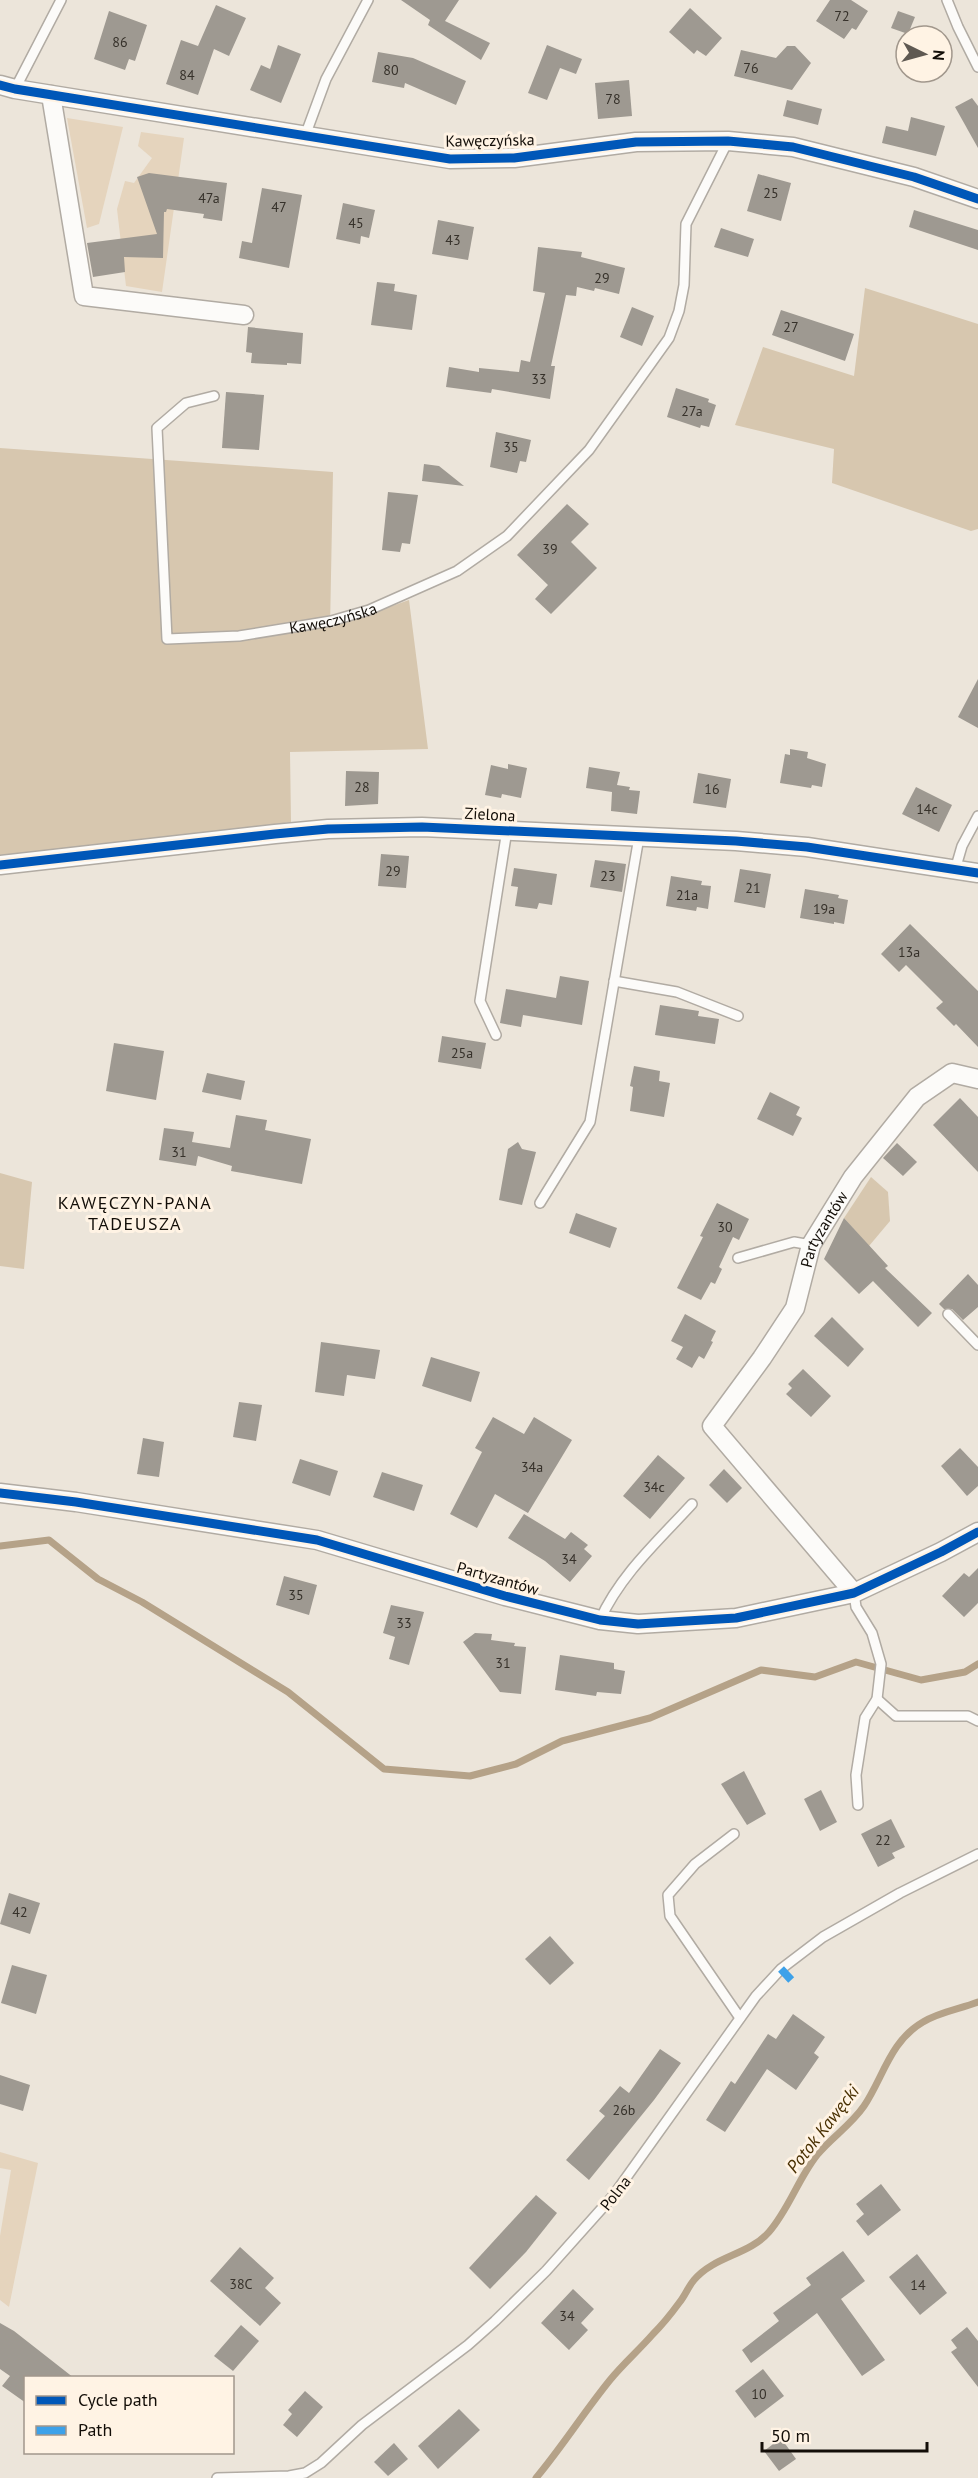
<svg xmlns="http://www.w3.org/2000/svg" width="978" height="2478" viewBox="0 0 978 2478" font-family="'PT Sans',sans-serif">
<rect width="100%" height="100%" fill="#ece5da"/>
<g fill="#e5d4bd">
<path d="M67,118L123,127L99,224L87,228Z"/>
<path d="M141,132L184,138L162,292L126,286L117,209L125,181L134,183L152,158L138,146Z"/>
<path d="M0,2152L38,2163L9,2307L0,2300V2236L11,2170L0,2168Z"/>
</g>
<g fill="#d7c7af">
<path d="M865,288L978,324V529L971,531L832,483L834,449L735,425L763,347L854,376Z"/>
<path d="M0,448L333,472L330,628L409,600L428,749L290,752L291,822L112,846L0,858Z"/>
<path d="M0,1173L32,1182L24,1269L0,1266Z"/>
<path d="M871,1177L888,1192L890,1221L869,1246L844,1218Z"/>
</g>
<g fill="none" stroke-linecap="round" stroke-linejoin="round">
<g stroke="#b5a288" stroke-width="7">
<path d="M0,1546L49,1540L98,1579L142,1602L288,1692L384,1769L470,1776L516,1764L562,1741L650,1718L761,1670L815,1677L856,1662L921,1680L965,1672L978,1664"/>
<path d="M536,2478C562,2447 584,2412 610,2380C623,2364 639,2350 653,2334C662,2325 671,2314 679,2303C685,2296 688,2287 694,2280C714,2256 749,2255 769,2232C789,2209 798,2179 817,2155C832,2137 851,2125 864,2106C883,2078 890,2041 923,2022C939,2012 960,2009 978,2002"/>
</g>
</g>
<g fill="#9e9991">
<path d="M401,0H459L445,21L490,43L481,60L428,25L430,20Z"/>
<path d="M830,0H851L868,11L856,30L852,28L844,39L816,21Z"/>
<path d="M216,5L246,18L229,56L214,49L198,95L166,84L181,40L198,46Z"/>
<path d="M690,8L722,38L706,56L697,50L694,54L669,32Z"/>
<path d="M109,11L147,25L135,61L129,59L125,70L94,59Z"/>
<path d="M898,11L915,17L908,34L891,28Z"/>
<path d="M278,45L301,54L281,103L250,90L261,65L270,69Z"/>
<path d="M547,45L582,59L576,74L560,68L547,100L528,93Z"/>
<path d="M787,46H795L811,63L792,90L734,76L741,50L776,58Z"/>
<path d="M378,52L413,58L466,81L456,105L405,83L404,88L372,82Z"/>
<path d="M629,80L632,116L598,119L595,83Z"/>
<path d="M972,98L978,106V148L955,107Z"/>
<path d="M787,100L822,109L818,125L783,116Z"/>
<path d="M911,117L945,126L936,156L882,143L886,126L908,131Z"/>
<path d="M149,173L227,183L222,221L203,218L204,214L167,209L166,212H164L163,258L124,257L125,272L93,277L87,243L157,234L137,177Z"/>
<path d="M758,174L791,183L781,221L747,211Z"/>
<path d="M262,188L302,195L289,268L239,258L242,241L252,243Z"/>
<path d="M343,203L375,210L369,238L361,236L360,244L336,239Z"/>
<path d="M914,210L978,230V250L909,227Z"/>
<path d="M438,220L474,227L468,260L432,254Z"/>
<path d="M721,228L754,239L748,257L714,247Z"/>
<path d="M538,247L582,252L581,257L625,268L619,294L595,288L594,291L577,287L576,296L566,295L551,366H555L550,399L492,389L491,393L446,387L449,367L479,372V368L519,372L521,360L530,362L545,293L533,291Z"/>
<path d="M377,282L395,284L394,291L417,295L412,330L371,325Z"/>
<path d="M632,307L654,316L642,346L620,337Z"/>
<path d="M781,310L854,334L845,361L772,335Z"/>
<path d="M248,327L303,333L301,364L287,363V365L251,363L252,353L246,352Z"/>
<path d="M676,388L709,399L708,402L716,405L709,427L701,425L700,428L667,417Z"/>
<path d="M226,392L264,395L259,450L222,448Z"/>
<path d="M496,432L531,440L526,462L520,461L517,473L490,467Z"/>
<path d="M424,464L439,466L464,486L422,481Z"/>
<path d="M388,492L418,495L410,544L402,543L400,552L382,550Z"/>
<path d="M567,504L589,524L571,542L597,568L551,614L535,599L548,585L517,555Z"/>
<path d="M978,679V728L958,717Z"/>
<path d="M790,749L808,752L807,758L826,764L822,787L812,785L811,788L780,783L785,754L790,755Z"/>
<path d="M508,764L527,768L521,798L502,794L501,798L485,795L491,765L508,769Z"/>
<path d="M589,767L620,772L617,785L630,787L629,790L640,791L637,814L611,811L612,792L586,788Z"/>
<path d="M346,771L379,772L378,804L345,806Z"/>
<path d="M698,773L731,779L726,808L693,803Z"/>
<path d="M916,787L952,805L939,832L902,814Z"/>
<path d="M381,854L409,856L406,888L378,886Z"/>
<path d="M595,860L626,864L622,892L590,887Z"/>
<path d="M514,868L557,874L552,905L539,903L537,909L515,906L518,887L511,886Z"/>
<path d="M740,869L771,874L765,908L734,902Z"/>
<path d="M671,876L702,881L701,885L711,886L708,909L697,907L696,911L666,906Z"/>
<path d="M805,889L839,895L838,898L848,900L844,924L834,922V924L800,918Z"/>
<path d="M910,924L978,991V1047L956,1024L954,1026L936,1008L943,1002L906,965L899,972L881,954Z"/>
<path d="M560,976L589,981L582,1025L523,1015L521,1027L500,1023L506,989L556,998Z"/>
<path d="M660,1005L699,1011L698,1016L719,1019L715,1044L655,1035Z"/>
<path d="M442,1036L486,1043L481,1069L438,1062Z"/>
<path d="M114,1043L164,1051L156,1100L106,1091Z"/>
<path d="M634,1066L660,1071L659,1081L670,1083L664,1117L630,1111L633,1087L630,1086Z"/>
<path d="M207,1073L245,1081L241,1100L202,1092Z"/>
<path d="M770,1092L800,1107L796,1115L802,1118L793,1136L757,1119Z"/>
<path d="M960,1098L978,1117V1172L933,1125Z"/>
<path d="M236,1115L267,1120L265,1130L311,1139L302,1184L231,1171L232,1166L198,1156L196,1166L159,1160L164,1128L194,1132L192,1142L230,1148Z"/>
<path d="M518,1142L522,1149L536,1152L522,1205L499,1200L508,1149Z"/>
<path d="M897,1143L917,1162L903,1176L883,1158Z"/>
<path d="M717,1203L749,1219L739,1240L733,1237L719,1267L722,1269L715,1284L711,1282L701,1300L677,1288L703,1237L700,1236Z"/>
<path d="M576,1213L617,1228L610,1248L569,1233Z"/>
<path d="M844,1218L888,1266L885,1268L932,1313L918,1327L873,1281L859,1294L824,1259Z"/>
<path d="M968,1274L978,1285V1307L963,1320L952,1309H944L939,1304Z"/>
<path d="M685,1314L716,1331L711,1341L713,1342L704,1359L699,1356L692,1368L676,1359L683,1347L671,1341Z"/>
<path d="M832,1317L864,1349L848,1367L814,1336Z"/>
<path d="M321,1342L380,1350L375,1379L347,1375L344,1396L315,1392Z"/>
<path d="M431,1357L480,1372L471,1402L422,1386Z"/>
<path d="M803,1369L831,1396L811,1417L786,1394L792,1388L788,1384Z"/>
<path d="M239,1402L262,1405L256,1441L233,1437Z"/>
<path d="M493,1417L524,1434L534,1417L572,1440L528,1513L495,1494L477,1528L450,1514L482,1452L475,1448Z"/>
<path d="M143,1438L164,1442L159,1477L137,1474Z"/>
<path d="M960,1448L978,1467V1486L967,1496L941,1466Z"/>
<path d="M658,1455L685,1478L650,1519L623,1496Z"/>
<path d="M300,1459L338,1471L330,1496L292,1483Z"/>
<path d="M724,1469L742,1488L727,1503L709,1485Z"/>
<path d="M382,1472L423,1485L414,1511L373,1497Z"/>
<path d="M524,1514L565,1539L571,1532L588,1545L584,1549L592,1556L570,1582L545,1561L508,1538Z"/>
<path d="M978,1568V1603L964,1617L942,1596L964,1573L969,1577Z"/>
<path d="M284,1576L317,1585L309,1615L276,1605Z"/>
<path d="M391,1605L424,1612L409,1665L389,1659L395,1637L383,1633Z"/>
<path d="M475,1633L492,1634L491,1640L515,1643L514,1646L526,1647L521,1694L500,1692L463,1642Z"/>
<path d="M560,1655L614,1663V1669L625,1671L621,1694L597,1692L596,1696L555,1690Z"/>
<path d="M744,1771L766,1814L747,1825L721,1784Z"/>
<path d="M821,1790L837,1822L820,1831L804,1799Z"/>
<path d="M891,1819L905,1847L892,1853L895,1858L878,1867L861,1834Z"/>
<path d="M9,1893L40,1903L30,1934L0,1924Z"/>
<path d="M550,1936L574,1963L550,1985L525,1959Z"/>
<path d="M12,1965L47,1975L36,2014L1,2003Z"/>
<path d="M793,2014L825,2037L814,2053L819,2057L796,2090L767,2069L725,2132L706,2120L731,2081L735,2084L768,2034L776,2039Z"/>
<path d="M660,2049L681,2063L654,2100L589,2180L566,2160L605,2116L599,2111L620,2086L629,2093Z"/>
<path d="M0,2075L30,2085L23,2111L0,2104Z"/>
<path d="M881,2184L901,2210L868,2236L856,2221L864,2214L856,2204Z"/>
<path d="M536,2195L557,2213L526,2252L490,2289L469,2268Z"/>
<path d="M240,2247L274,2278L265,2288L281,2303L260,2326L210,2281Z"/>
<path d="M843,2251L865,2281L841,2299L885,2360L862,2376L817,2313L751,2363L742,2350L779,2321L773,2313L811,2285L806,2278Z"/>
<path d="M917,2254L947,2293L920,2315L889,2277Z"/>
<path d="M573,2289L594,2309L581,2323L588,2330L569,2350L541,2323Z"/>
<path d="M0,2323L14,2331L74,2378H26V2403L2,2386L10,2376L0,2369Z"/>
<path d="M241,2325L259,2341L233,2371L214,2356Z"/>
<path d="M967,2327L978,2341V2387L951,2352L957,2348L951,2340Z"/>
<path d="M763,2369L784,2396L755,2418L735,2391Z"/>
<path d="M305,2391L323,2407L297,2437L283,2425L292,2414L288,2410Z"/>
<path d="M459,2409L480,2430L438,2469L418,2446Z"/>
<path d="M781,2438L796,2459L779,2471L764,2451Z"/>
<path d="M394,2443L408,2459L388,2476L374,2462Z"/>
</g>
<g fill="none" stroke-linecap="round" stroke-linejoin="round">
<g stroke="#b1aba3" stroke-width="12">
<g id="service">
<path d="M947,0L958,27L978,67"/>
<path d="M15,89L61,0"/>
<path d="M305,136L326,79L368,0"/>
<path id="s1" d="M214,396L186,403L157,428L167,639L239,636L331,621L369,610L457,571L507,536L589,450L669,338L679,311L684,285L686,224L728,141"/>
<path d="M955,870L962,846L978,816"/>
<path d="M614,981L677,992L738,1016"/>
<path d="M496,1035L480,1001L507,830"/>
<path d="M540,1203L590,1122L639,837"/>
<path d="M738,1258L794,1242L811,1245"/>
<path d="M948,1314L978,1345"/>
<path d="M854,1593L856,1607L872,1633L881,1664L877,1699L865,1718L856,1775L858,1805"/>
<path d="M600,1620C620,1575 659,1540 692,1504"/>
<path d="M877,1699L896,1716H968L978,1721"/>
<path d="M734,1834L695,1864L668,1895L670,1916L740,2018"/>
<path d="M217,2478L289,2476L305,2473L321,2463L362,2425L468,2345L495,2321L546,2271L613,2196L756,1996L781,1969L823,1937L900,1893L978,1854"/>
</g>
</g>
<g stroke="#b1aba3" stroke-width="21">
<g id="minor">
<path d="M0,85L15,89L450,159L514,158L636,142L728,141L793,147L914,177L978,199"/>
<path d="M51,95L84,296L244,315"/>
<path d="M0,865L275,834L328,829L422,827L736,841L807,847L978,873"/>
<path d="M0,1493L76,1502L317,1540L505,1596L600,1620L638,1624L736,1618L854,1593L941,1552L978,1532"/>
<path id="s2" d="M854,1593L712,1426L762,1358L795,1308L811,1245L853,1177L917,1097L952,1073L978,1079"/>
</g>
</g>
<use href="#service" stroke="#fcfbf9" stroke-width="9"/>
<use href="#minor" stroke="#fcfbf9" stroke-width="18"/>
<path stroke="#3da1e9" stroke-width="8" stroke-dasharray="15 8" stroke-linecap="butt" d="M781,1969L794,1983"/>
<g stroke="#fff3e4" stroke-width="13">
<g id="cycleway">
<path d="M0,85L15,89L450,159L514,158L636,142L728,141L793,147L914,177L978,199"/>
<path d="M0,865L275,834L328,829L422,827L736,841L807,847L978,873"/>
<path d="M0,1493L76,1502L317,1540L505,1596L600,1620L638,1624L736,1618L854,1593L941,1552L978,1532"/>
</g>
</g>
<use href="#cycleway" stroke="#0057b8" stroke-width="9"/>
</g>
<g text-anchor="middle" stroke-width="6" stroke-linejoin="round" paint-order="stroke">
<g font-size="14" fill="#36312a">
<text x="842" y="21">72</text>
<text x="120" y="47">86</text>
<text x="751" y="73">76</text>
<text x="391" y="75">80</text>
<text x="187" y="80">84</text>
<text x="613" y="104">78</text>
<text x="771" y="198">25</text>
<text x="209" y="203">47a</text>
<text x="279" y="212">47</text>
<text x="356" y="228">45</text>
<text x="453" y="245">43</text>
<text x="602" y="283">29</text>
<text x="791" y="332">27</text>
<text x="539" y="384">33</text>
<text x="692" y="416">27a</text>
<text x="511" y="452">35</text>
<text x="550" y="554">39</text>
<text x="362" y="792">28</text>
<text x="712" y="794">16</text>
<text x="927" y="814">14c</text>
<text x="393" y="876">29</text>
<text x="608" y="881">23</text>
<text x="753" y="893">21</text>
<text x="687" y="900">21a</text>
<text x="824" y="914">19a</text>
<text x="909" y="957">13a</text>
<text x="462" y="1058">25a</text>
<text x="179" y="1157">31</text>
<text x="725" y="1232">30</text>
<text x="532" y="1472">34a</text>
<text x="654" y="1492">34c</text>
<text x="569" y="1564">34</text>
<text x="296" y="1600">35</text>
<text x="404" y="1628">33</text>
<text x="503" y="1668">31</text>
<text x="883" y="1845">22</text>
<text x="20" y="1917">42</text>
<text x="624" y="2115">26b</text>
<text x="241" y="2289">38C</text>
<text x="918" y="2290">14</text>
<text x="567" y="2321">34</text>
<text x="759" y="2399">10</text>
</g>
<g font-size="16" fill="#130e08" stroke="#fff3e4">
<text transform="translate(490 140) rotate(-1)" y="6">Kawęczyńska</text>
<text dy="6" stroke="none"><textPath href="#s1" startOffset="446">Kawęczyńska</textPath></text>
<text transform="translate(490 814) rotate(3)" y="6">Zielona</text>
<text dy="6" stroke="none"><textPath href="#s2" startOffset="448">Partyzantów</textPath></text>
<text transform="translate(498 1578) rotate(16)" y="6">Partyzantów</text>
<text transform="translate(615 2193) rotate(-52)" y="6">Polna</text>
</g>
<g font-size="18" letter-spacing="1.5" fill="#130e08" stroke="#fff3e4">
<text x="135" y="1209">KAWĘCZYN-PANA<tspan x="135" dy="21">TADEUSZA</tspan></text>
</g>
<g font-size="18" font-style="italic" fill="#493002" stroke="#fff3e4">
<text transform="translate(823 2129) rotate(-52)" y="6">Potok Kawęcki</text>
</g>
</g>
<rect x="24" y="2376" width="210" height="78" fill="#fff3e4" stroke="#a1978c" stroke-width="1.5"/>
<rect x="36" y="2396" width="30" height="9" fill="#0057b8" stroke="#a1978c" stroke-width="1.5"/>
<text x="78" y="2406" font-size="18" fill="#130e08">Cycle path</text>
<rect x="36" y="2426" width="30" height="9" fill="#3da1e9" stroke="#a1978c" stroke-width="1.5"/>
<text x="78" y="2436" font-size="18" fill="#130e08">Path</text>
<g transform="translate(924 54) rotate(95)"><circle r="28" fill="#fff3e4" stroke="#a1978c" stroke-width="1.5"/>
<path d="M0-4.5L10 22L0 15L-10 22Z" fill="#5f5952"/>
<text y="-9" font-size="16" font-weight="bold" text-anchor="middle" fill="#130e08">N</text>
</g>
<path d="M762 2442v9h165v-9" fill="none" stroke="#130e08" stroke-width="3"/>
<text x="771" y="2442" font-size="18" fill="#130e08" stroke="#fff3e4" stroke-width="4.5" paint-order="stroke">50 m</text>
</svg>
